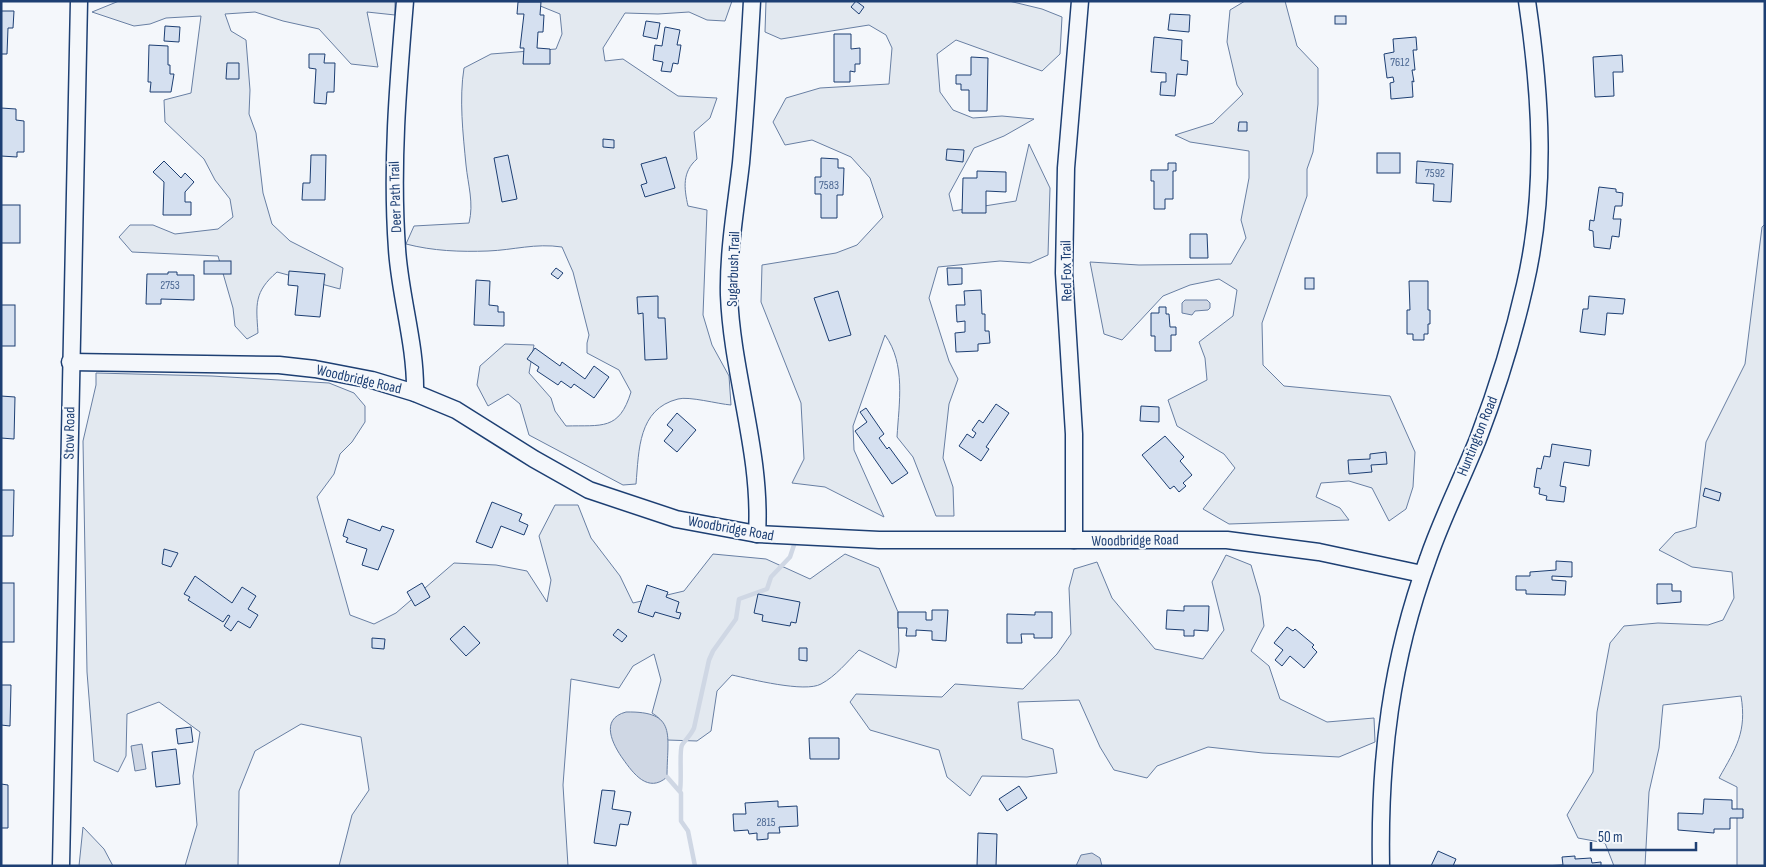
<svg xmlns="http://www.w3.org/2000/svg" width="1766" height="867" viewBox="0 0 1766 867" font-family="'Sofia Sans Condensed',sans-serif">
<rect width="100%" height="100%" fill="#f4f7fb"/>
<g fill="#e3e9f0" stroke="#687fa3">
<path d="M119,1H395V15L367,12L378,67L351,64L319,29L283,21L255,12L225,14L231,31L246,40L250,90L249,114L256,133L263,193L272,224L290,241L343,268L340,289L277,272C254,292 256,304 258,333L247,339L235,326L233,308L218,256L132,252L119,237L130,225H153L175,234L218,229L233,217L230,199L215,180L204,159L165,122L164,100L191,93L201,16L166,18L150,24L134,26L92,12Z"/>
<path d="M528,1H732L725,21L707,20L689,12L658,14L625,13L603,48L605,61L623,59L678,96L717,98L710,118L694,132L697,159C682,172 684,188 688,206L707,210L703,315L712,345L729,376L731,405C718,404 689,396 678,399C638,409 639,450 636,484L623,485L529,435L520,404L508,394L488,406L477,385L480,366L505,344L534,345L529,373L551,398L555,411L566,426C602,425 619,431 631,392L619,370L587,353V343L589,335L573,272L562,247C535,243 514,250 488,251C460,252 433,251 406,244L414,226L469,223C474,203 468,185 466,165C463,134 459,99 464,68L491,54L556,49L562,34L560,14Z"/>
<path d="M766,1H1009L1042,9L1062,17L1060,54L1042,71L956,40L937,54L940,92L953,110L973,118L1002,116L1034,119L1004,136L974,148L949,194L953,211L1016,201L1029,144L1050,188L1048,255L1030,263L1000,261L938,267L929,298L949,361L958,379L949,404L943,458L953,487L954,516H936L913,457L897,437C899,403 906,364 885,335L853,426L854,450L884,517L825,487L792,483L804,459L801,403L761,302L762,265L836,253L857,245L883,217L870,178L851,157L812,140L785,145L773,122L786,98L820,88L889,84L892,48L886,35L869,25L781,39L765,32Z"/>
<path d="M1245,1H1285L1297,46L1318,68V104L1313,152L1307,169V196L1262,323L1263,365L1284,386L1390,396L1415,452L1413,487L1406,509L1389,521L1372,488L1349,481L1321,483L1316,497L1340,508L1349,520L1229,524L1203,509L1235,468L1224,454L1177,426L1168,400L1207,380L1205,358L1199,342L1233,316L1237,290L1219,279L1190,285L1163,296L1122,340L1104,334L1090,262L1139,265L1231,264L1246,238L1241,220L1249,178V151L1190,142L1175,135L1213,123L1243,94L1237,85L1227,42L1230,10Z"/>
<path d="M1765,224V866H1737V787L1719,778C1736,748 1747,732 1741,696L1663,705L1659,748L1649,792L1645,866H1614L1605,843L1578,838L1567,815L1593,772L1597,712L1610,643L1624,626L1658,623L1708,625L1723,620L1734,598L1732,572L1692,567L1659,550L1675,533L1696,527L1706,442L1745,364L1762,227Z"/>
<path d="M96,373L212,376L329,383L354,393L365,406V422L352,442L340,454L334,474L317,497L350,615L374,624L396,613L454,563L496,565L527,571L547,602L551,580L539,536L555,505H578L591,538L620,576L633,603L684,591L713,554L766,559L810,579L845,554L879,568L898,612L899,651L896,668L859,650C847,662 836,676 821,684C805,693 750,679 732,675L717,691L711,731L697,741L667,740C664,727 664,720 652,713L661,680L654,654L633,666L619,688L571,679L563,785L568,866H339L352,815L369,790L361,737L301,724L255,751L239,791L238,866H185L197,825L193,776L200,732L159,702L127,714L126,756L118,772L94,761L87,672L83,441L96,385Z"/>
<path d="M1226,555L1251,565L1260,596L1264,626L1251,651L1269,666L1280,699L1327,722L1374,718L1375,742L1339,757L1263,753L1208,747L1157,766L1147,778L1114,770L1100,747L1079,700L1018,702L1022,739L1053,749L1057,773L1027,777L982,776L970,796L947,777L939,750L870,730L850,702L856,694L942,697L955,684L1023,689L1057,654L1071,634L1069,588L1074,569L1097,562L1112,598L1155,649L1203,659L1224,630L1212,582Z"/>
<path d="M83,827L104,849L113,866H79Z"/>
</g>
<g fill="#cfd7e4" stroke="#687fa3">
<path d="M1185,300H1207L1210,303V308L1208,310L1195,311L1192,315L1182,313V303Z"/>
<path d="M626,712C678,711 667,735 667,777C648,794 633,773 623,759C613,745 599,719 626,712Z"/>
<path d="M142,744L146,769L135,771L131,746Z"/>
<path d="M1092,853L1100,858L1102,866H1076L1081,855Z"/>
</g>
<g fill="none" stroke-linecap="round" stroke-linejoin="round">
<g stroke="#cfd7e4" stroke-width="4.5">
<path d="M667,777L681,793V821L688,831L695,866"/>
<path d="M680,790C682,780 679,750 682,745C686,739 691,735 694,728L709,660L713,651L736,619L739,599L767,589L771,577L790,557L794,545"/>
</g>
</g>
<g fill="#d5e0f0" stroke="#1d3f73">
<path d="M856,1L864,7L859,14L851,7Z"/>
<path d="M518,2H541L540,15H544L543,32H538L537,48L550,49V64H523L524,48H520L524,14H517Z"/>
<path d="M1,11H14L13,28H8L7,54H1Z"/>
<path d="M1170,14L1190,15L1189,32L1168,30Z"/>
<rect x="1335" y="16" width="11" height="8"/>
<path d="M646,21L660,23L657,39L643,36Z"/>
<path d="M165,26L180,27L179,42L164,41Z"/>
<path d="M665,27L680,30L677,45H681L678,64L673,63L671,72L661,71L663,62L653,60L655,45L662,46Z"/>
<path d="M834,34H851V49L860,48V64H855V72L850,71V82H834Z"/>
<path d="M1154,37L1182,40L1181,60L1188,61L1187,75L1177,74L1175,96L1160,95L1161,82H1166V73L1151,72Z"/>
<path d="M1416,37L1417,50H1413L1415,70H1412L1414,82L1412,81L1413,97L1391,99L1390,83L1394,82L1393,77L1387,78L1384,54L1394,52L1393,39Z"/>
<path d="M149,45L168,46V65H170V74H174L171,92H150L151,82H148Z"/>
<path d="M309,54H325L324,63H335L334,92H327L326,104L314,103L316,69L309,68Z"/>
<path d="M1622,55L1623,72H1613L1614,96L1595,97L1593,57Z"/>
<path d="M971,57L988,58L987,111H969V90H961V84H956V75H971Z"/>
<path d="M227,63H239V79H226Z"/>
<path d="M1,108L16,109V120L24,121V152H17V157L1,156Z"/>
<path d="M1239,122H1247V131H1238Z"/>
<path d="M603,139L614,140V148L603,147Z"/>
<path d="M947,149L964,150L963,162L946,160Z"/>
<rect x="1377" y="153" width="23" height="20"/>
<path d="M311,155H326L325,200H302L303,183H310Z"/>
<path d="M508,155L517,199L502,202L494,158Z"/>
<path d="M666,157L675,188L645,197L641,185L647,183L641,164Z"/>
<path d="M821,158L838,159V168H844L843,195H837V218H821V194H815V177H821Z"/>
<path d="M164,161L181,178L185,173L194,182L185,192V202H191V215H163L164,182L153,172Z"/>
<path d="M1417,161L1453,164L1451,202L1433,201L1434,184L1416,183Z"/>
<path d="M1168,163H1176V171H1173V199H1165V209H1154V181H1151V170H1168Z"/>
<path d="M977,171L1006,172V192L986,191V213H962L963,178H977Z"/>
<path d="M1599,187L1616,189V192L1623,193L1622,206H1615L1613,219H1621L1619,237L1612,236L1610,249L1594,247L1593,231L1589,230L1590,220L1594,221Z"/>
<rect x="1" y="205" width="19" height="38"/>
<path d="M1190,234H1207L1208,258H1190Z"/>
<rect x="204" y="261" width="27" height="13"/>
<path d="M556,268L563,273L558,279L551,274Z"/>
<path d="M947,268H962V284L948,285Z"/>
<path d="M289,271L325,274L320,317L295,315L298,286L288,285Z"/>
<path d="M168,272H177V275H194V300L161,299V304H146L147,274H168Z"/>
<rect x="1305" y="278" width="9" height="11"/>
<path d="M476,280L490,281L489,305L498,306V312H504V326L474,325Z"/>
<path d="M1409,281H1428V310H1430V324H1428V334H1424V340H1413V334H1407V310H1410Z"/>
<path d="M981,290L982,314H985V331H989L990,343L978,344V351L956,352L955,333L965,332V321L957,322L956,305H965L964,291Z"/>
<path d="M838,291L851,335L829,341L814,298Z"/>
<path d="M658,296V318H665L667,359L645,360L643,313L638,314L637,297Z"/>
<path d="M1589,296L1625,299L1623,314L1607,313L1605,335L1580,332L1583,309H1588Z"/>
<rect x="1" y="305" width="14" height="41"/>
<path d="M1159,307H1166V314H1169L1170,327H1176V335H1171V351H1155V336H1151V313H1159Z"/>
<path d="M535,348L560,366L562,362L585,379L594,366L609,377L594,398L574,384L571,388L561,381L558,385L537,371L539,367L527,359Z"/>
<path d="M1,396L15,397L14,439L1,438Z"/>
<path d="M996,404L1009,413L986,447L989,449L981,461L959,446L967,434L973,438L976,433L972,430L979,420L983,423Z"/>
<path d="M1141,406L1159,407V422L1140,421Z"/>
<path d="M866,408L884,434L879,438L887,449L889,447L908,473L892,484L855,431L867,422L860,412Z"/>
<path d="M677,413L696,430L677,452L664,441L673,430L667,425Z"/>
<path d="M1165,436L1184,457L1180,461L1192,475L1183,483L1186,486L1179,492L1174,486L1170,489L1142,455Z"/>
<path d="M1552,444L1591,450L1589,466L1564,462L1560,486L1566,487L1564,502L1546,500L1547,496L1539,494L1540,488L1534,487L1537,468L1541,469L1544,456L1550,457Z"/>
<path d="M1386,452L1387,464L1371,465L1372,472L1349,474L1348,460L1370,459V454Z"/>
<path d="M1705,488L1721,493L1719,501L1703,496Z"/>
<path d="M1,490H14L13,536H1Z"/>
<path d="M492,502L522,514L519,521L528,525L524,535L501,526L492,548L476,542Z"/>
<path d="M348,519L380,531L382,526L394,530L378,570L362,565L367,549L346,542L348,538L343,536Z"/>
<path d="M164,549L178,553L171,567L162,564Z"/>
<path d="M1556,561L1572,562V577L1552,576V580L1566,581L1565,595L1526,594V590H1516V576H1530V572L1556,570Z"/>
<path d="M195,576L232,603L242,587L256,596L248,609L258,615L250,628L238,621L231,631L224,626L230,616L228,615L223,622L188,600L190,597L184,594Z"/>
<rect x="1" y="583" width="13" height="59"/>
<path d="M422,583L430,597L415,606L407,592Z"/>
<path d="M1657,584H1672V591H1681V602L1657,604Z"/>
<path d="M647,585L668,592L666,597L679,602L676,612L681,613L679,619L655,612L653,617L638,612Z"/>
<path d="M758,594L800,602L796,623L791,622L790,626L762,621L763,615L754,613Z"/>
<path d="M1184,606H1209L1208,631L1194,630V636H1184V630L1166,629L1167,610L1184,611Z"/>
<path d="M932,610H948L946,641L932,640V631L916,630V636H906L907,628H898V612H926V620H932Z"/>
<path d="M1035,612H1052V638H1034V634H1021L1022,643H1007V614L1035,615Z"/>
<path d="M464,626L480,643L466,656L450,639Z"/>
<path d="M1287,627L1293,631L1295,629L1314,645L1312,647L1317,652L1304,668L1290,656L1282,666L1275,660L1283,650L1274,643Z"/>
<path d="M618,629L627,636L622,642L613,635Z"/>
<path d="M372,638L385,639L384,649L372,648Z"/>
<path d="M799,648H807V661L799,660Z"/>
<path d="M1,685H11L10,726L1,725Z"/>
<path d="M191,727L193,742L178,744L176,729Z"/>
<path d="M809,738H839V759H810Z"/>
<path d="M176,749L180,784L156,787L152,752Z"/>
<path d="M1,784L8,785V828H1Z"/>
<path d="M1019,786L1027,798L1007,811L999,799Z"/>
<path d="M602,790L615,791L612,809L631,812L628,825L620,824L616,846L594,843Z"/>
<path d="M1704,799L1732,800V809H1743V818H1730V829H1714V833L1678,830V813L1703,814Z"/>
<path d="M778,801V807L797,806L798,826L779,827L780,833H768V839L757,840V833L749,834L748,830L734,831L733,814H746L745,803Z"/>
<path d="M978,833L997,834L996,866H977Z"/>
<path d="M1438,851L1456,859L1453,866H1431Z"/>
<path d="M1575,856V859L1591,858L1592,863L1601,862V866H1542L1563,865L1562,857Z"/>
</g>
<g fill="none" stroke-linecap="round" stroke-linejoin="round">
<g stroke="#1d3f73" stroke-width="19">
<g id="minor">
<path d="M405,1C398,84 391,166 397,249C400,297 416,344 415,393"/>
<path d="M752,1C749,55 746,109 741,163C736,207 728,251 729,295C732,375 762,453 757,534"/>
<path d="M70,362L279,365L315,369L372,380L415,393L456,410L534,459L589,490L676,519L757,534L879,540H1227L1319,552L1422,574"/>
<path d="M1074,540V434L1064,273L1066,168L1080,1"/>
<path d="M61,866L79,1"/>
<path d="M1381,866C1379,759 1391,660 1428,559C1442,518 1462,479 1478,439C1497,389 1513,338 1525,285C1547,190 1541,96 1527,1"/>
</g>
</g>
<use href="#minor" stroke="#f4f7fb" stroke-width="16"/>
</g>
<g text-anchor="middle" stroke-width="4" stroke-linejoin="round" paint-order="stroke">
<g font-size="12" fill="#4b6792">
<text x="1400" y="66">7612</text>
<text x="1435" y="177">7592</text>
<text x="829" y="189">7583</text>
<text x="170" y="289">2753</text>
<text x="766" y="826">2815</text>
</g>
<g font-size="15" fill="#1d3f73" stroke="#f4f7fb">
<text transform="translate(395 197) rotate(-92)" y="5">Deer Path Trail</text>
<text transform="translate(733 269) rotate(-88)" y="5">Sugarbush Trail</text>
<text transform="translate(1066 271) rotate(-91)" y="5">Red Fox Trail</text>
<text transform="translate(359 379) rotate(13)" y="5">Woodbridge Road</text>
<text transform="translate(69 433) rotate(-89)" y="5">Stow Road</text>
<text transform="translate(1477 436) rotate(-68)" y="5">Huntington Road</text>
<text transform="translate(731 528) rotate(10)" y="5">Woodbridge Road</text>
<text transform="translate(1135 540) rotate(-1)" y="5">Woodbridge Road</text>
</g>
</g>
<rect width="1766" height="867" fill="none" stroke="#1d3f73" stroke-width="5"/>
<path d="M1591 842v8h105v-8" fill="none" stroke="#1d3f73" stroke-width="2.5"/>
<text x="1598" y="842" font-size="15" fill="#1d3f73" stroke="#f4f7fb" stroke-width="4" paint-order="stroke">50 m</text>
</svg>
